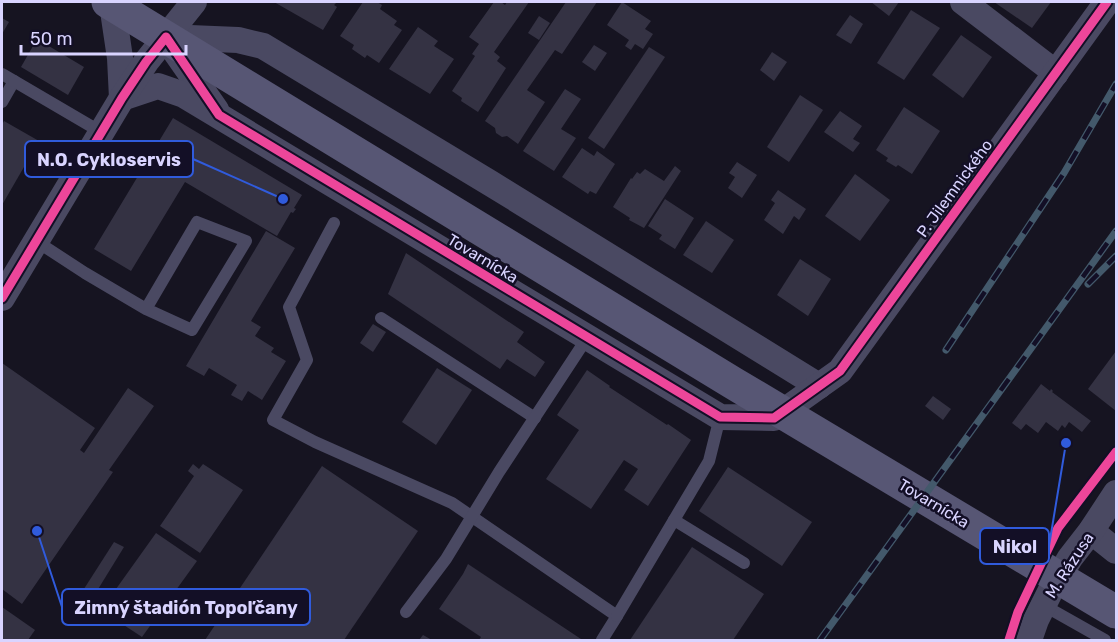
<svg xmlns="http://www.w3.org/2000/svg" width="1118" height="642" viewBox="0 0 1118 642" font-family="Rubik,sans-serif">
<rect width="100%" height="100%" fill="#161421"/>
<g fill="#343243">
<path d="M274,2H337L334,5L337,7L323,30Z"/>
<path d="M363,2H377L382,5L380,9L397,21L394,25L402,30L379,63L367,55L365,58L352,49L354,45L340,36Z"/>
<path d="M494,2H501L505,5L507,2H529L494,52L500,57L497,61L506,68L478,112L461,101L462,98L452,91L475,56L472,54L479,44L469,37Z"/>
<path d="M566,2H597L562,54L555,50L527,90L545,102L518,144L507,136L502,137L496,133L495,128L485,121Z"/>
<path d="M622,2L651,21L645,29L653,34L643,49L635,44L631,50L625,46L629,40L607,25Z"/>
<path d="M871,2H899L889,16Z"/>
<path d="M994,2H1051L1032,28Z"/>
<path d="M911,10L940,28L904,80L877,63Z"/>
<path d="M850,15L863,24L851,44L836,35Z"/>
<path d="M539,16L550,23L539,40L528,33Z"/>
<path d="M2,18L9,22L2,34Z"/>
<path d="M418,27L438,41L434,46L454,59L430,94L389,69Z"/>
<path d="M961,35L992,57L963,98L932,75Z"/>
<path d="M37,39L84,67L68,95L21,67Z"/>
<path d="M594,45L607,53L595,71L582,62Z"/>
<path d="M649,47L665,57L604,149L588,138Z"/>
<path d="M772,52L787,62L774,81L760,70Z"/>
<path d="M565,89L581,99L561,129L576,138L554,171L523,151Z"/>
<path d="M800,95L823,110L789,162L767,147Z"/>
<path d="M904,107L940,131L912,174L898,165L896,167L886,161L888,158L876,150Z"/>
<path d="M840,111L862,126L853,139L860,143L853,152L824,132Z"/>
<path d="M173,118L302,195L294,208L296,209L293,213L291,212L277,236L185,182L131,271L94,249Z"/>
<path d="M4,121L39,141L2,205V125Z"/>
<path d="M582,148L594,156L597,151L615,164L596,194L590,191L588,194L562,177Z"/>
<path d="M737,162L757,175L742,198L728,188L735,177L729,173Z"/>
<path d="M675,166L681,171L644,228L629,220L630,218L613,207L631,178L632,179L637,172L640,174L645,169L664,181Z"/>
<path d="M855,174L890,200L860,241L825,216Z"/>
<path d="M778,190L806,209L799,220L794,216L783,234L764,220L775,203L771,200Z"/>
<path d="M665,199L694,218L675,249L659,239L662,235L648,226Z"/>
<path d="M706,221L734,240L712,273L683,255Z"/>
<path d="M266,231L295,248L251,321L261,327L255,336L274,348L271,352L286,361L262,400L248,391L242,401L231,395L237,385L209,368L204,376L186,366Z"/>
<path d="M406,253L524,332L517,342L545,362L535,377L507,359L500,369L388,294Z"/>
<path d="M800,259L831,279L808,316L777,295Z"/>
<path d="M373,324L386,332L373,352L360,343Z"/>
<path d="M1116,351V411L1088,389Z"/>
<path d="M2,363L95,428L80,450L84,453L128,388L154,406L109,470L113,472L22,604L2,589Z"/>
<path d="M437,368L472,390L436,445L402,422Z"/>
<path d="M587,370L610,386L609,387L667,425L668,424L691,440L648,506L624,490L638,469L624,460L591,509L546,479L579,430L557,415Z"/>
<path d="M1041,384L1050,391L1051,389L1053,391L1052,392L1091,421L1082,432L1069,422L1065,428L1062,425L1058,431L1046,422L1038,433L1026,424L1021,430L1012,423Z"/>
<path d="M933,396L951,409L943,420L925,406Z"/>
<path d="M193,464L199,469L203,464L243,490L200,553L160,526L194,476L188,471Z"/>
<path d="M322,466L418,531L344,640H205Z"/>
<path d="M728,467L812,522L782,566L699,511Z"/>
<path d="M156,533L197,561L142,637L101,610Z"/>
<path d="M114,542L124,547L92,599L82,592Z"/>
<path d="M692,547L764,594L733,640H630Z"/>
<path d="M468,564L581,639L579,640H479L481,637L439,609L463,574Z"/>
<path d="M2,607L35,630L28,640H2Z"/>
<path d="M423,635L432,640H419Z"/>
</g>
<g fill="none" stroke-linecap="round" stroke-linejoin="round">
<g stroke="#4a4962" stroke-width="12">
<path d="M2,74L14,81L2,102"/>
<path d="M14,81L101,132"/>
<path d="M334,223L289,307L307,360L273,420L315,442L452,503L617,616L602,640"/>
<path d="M36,241L85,273L146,309L192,330L246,241L197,222L146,309"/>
<path d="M381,318L535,418"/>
<path d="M674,520L744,563"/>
<path d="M1043,605L1105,640"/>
<path d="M406,612L446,559L499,472L587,338"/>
<path d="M617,616L709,461L720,417"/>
</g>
<g stroke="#4a4962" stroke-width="26">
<path d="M118,2L112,4L120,58L122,98"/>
<path d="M963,2L1056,73"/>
<path d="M166,37L238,40L263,46L490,183L819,386"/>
<path d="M170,44L216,110"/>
<path d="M122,98L158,86L184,95L720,417L774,418L840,371L1107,2"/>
<path d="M2,298L122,98L146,62L194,2"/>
<path d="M1091,531L1116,551"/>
<path d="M1029,640L1036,620L1051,590L1070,558L1091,531L1116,493"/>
</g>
<path stroke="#575674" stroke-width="33" d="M108,2L733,383L1116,612"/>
<g stroke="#43596b" stroke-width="7">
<g id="rail">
<path d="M1088,284L1116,256"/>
<path d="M946,350L1064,173L1116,84"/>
<path d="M820,640L1116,231"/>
</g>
</g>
<use href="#rail" stroke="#130f26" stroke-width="4.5" stroke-dasharray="14" stroke-linecap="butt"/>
<g stroke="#130f26" stroke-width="13">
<g id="cycleway">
<path d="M2,298L122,98L146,62L166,37L219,115L720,417L774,418L840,371L1107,2"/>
<path d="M1009,640L1018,612L1058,528L1116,452"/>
</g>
</g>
<use href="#cycleway" stroke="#ed469a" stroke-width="9"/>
</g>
<g text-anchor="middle" stroke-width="5" stroke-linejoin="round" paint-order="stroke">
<g font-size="16" fill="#d9d4ff" stroke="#130f26">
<text transform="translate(954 188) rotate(-54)" y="6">P. Jilemnického</text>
<text transform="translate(483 258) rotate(31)" y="6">Tovarnícka</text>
<text transform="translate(934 503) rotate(31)" y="6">Tovarnícka</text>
<text transform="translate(1069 565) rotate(-57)" y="6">M. Rázusa</text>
</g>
</g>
<path fill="none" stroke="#305bdc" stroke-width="2" d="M283 199L193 159M1066 443L1049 546M37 531L62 607"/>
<g fill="#305bdc" stroke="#130f26" stroke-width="2">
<circle cx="283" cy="199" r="6"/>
<circle cx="1066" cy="443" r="6"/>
<circle cx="37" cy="531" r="6"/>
</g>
<g fill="#130f26" stroke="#305bdc" stroke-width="2">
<rect x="25" y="141" width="168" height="36" rx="6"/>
<rect x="980" y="528" width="69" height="36" rx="6"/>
<rect x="62" y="589" width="248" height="36" rx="6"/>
</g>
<g font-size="18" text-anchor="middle" font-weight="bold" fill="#d9d4ff">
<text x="109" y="166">N.O. Cykloservis</text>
<text x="1015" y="553">Nikol</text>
<text x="186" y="614">Zimný štadión Topoľčany</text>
</g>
<rect width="1118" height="642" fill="none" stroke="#d9d4ff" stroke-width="6"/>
<path d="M21 45v9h165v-9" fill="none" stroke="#d9d4ff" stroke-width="3"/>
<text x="30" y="45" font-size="18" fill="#d9d4ff" stroke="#130f26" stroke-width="4.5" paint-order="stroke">50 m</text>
</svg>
